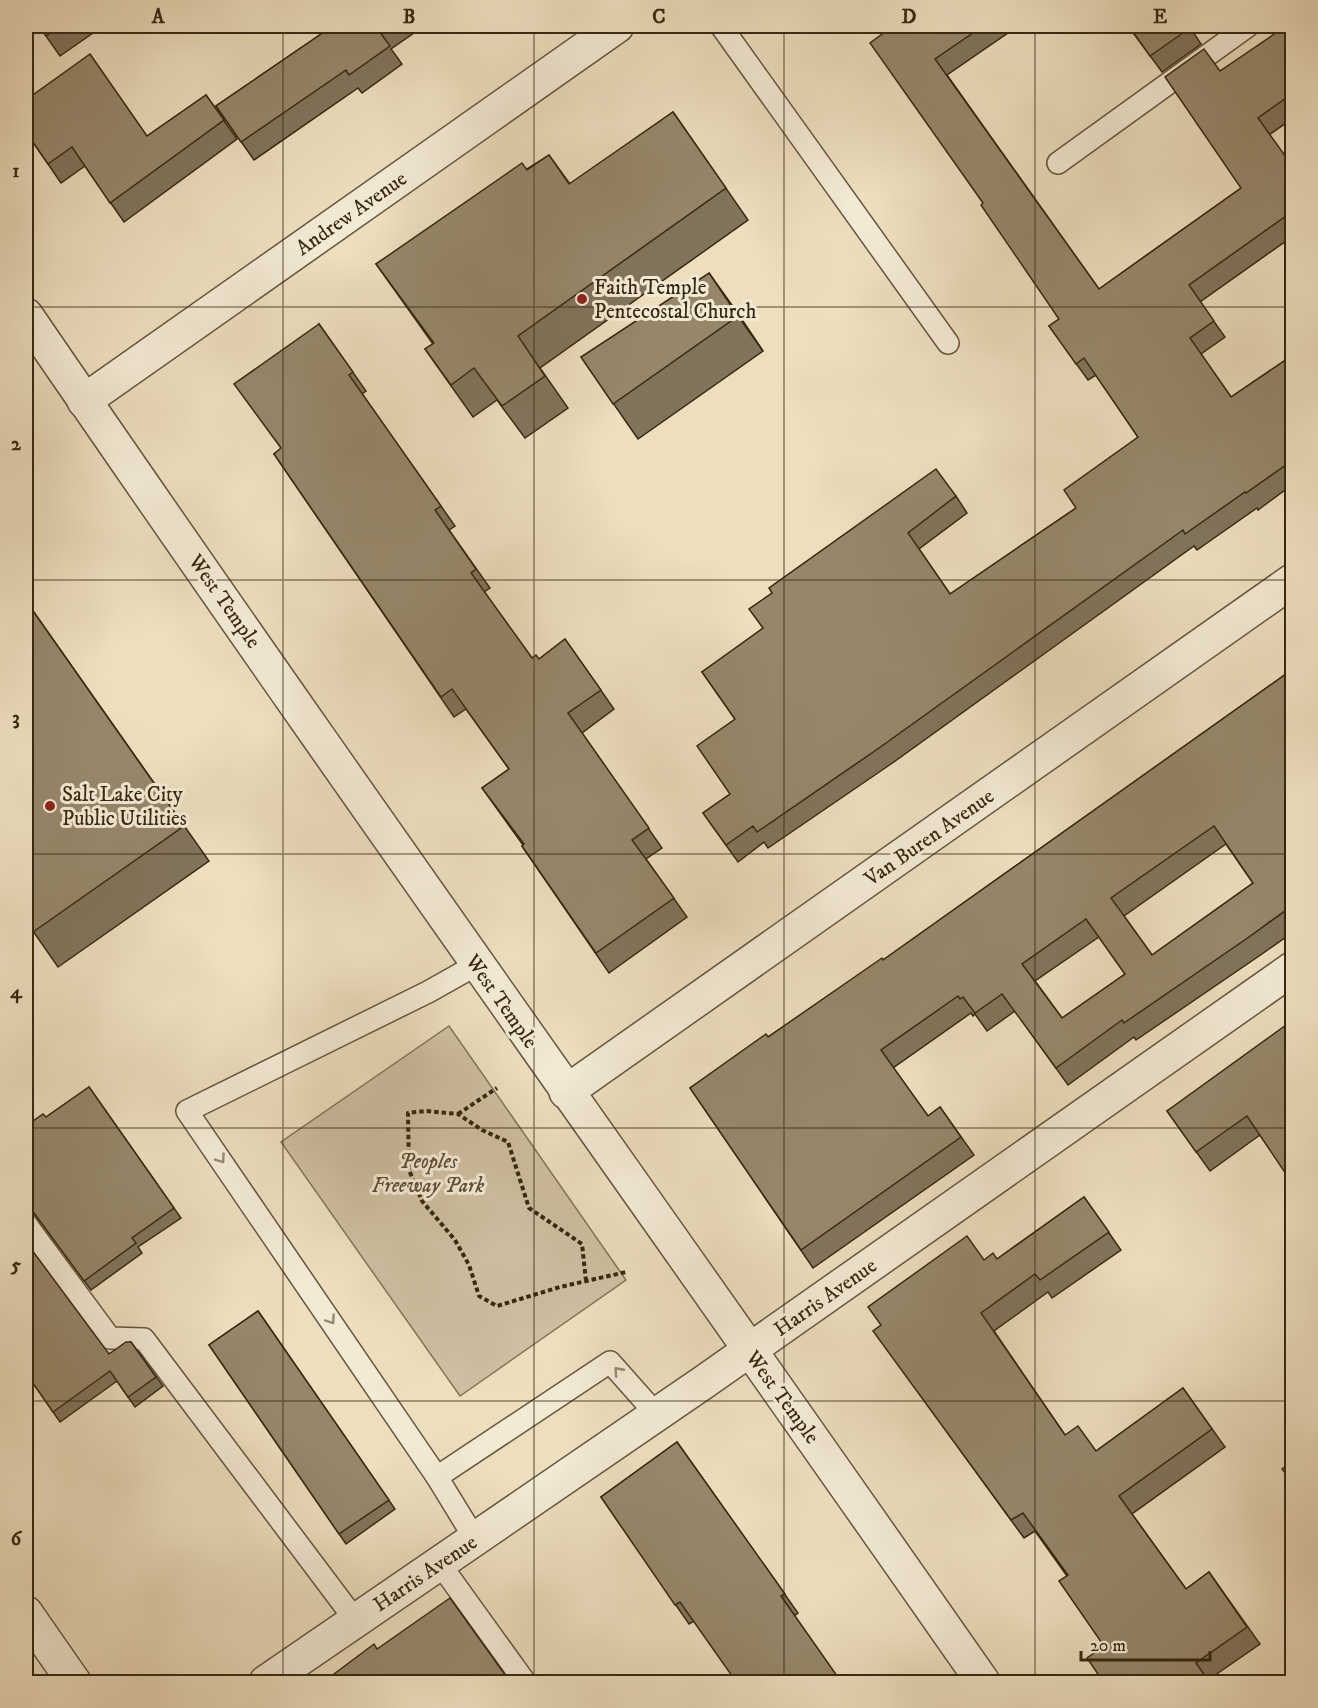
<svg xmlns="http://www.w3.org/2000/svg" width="1318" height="1708" viewBox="0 0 1318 1708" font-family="'IM FELL DW Pica',serif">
<rect width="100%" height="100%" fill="#eddebe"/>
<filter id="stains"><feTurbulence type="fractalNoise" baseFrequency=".00333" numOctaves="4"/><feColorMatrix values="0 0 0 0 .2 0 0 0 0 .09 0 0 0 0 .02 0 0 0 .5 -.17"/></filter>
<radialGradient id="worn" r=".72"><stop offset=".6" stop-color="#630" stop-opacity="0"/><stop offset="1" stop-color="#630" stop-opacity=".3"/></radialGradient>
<path fill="#cebfa1" stroke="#827459" stroke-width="1.5" d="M449,1026L626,1280L460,1396L281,1142Z"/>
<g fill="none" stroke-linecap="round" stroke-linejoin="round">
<g stroke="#64563c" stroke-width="24">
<g id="service">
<path d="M721,26L948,343"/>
<path d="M1058,163L1248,26"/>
<path d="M26,1224L110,1338L144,1339L356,1621"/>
<path d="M437,1477L187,1111L428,992L476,965"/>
<path d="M475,1539L437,1477L610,1362L657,1415"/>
<path d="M440,1564L525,1682"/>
</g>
</g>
<g stroke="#64563c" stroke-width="36">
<g id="minor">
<path d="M26,315C340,774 665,1226 983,1682"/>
<path d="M84,401L617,26"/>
<path d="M566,1092L1292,581"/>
<path d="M26,1613L74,1682"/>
<path d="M266,1682L704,1382L1292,969"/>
</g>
</g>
<g stroke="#372811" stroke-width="4" stroke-dasharray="4.5 3" stroke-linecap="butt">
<path d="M458,1114L497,1088"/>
<path d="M586,1281L582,1244L529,1208L508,1142L482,1130L458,1114L426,1111L408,1113L409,1170L422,1201L455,1240L469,1265L479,1296L497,1306L560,1287L626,1272"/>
</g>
<use href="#service" stroke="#f3ead5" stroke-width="21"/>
<use href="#minor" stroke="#f3ead5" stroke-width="33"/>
</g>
<g fill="#81745c" stroke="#372811" stroke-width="1.5" fill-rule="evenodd">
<path d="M39,26H103L60,56Z"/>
<path d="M315,26H424L391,49L402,64L362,93L358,88L254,160L216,106L321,34Z"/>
<path d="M886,26H1018L947,75L1099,289L1241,188L1220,71L1293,26V118L1269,135L1293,167V236L1200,302L1225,337L1201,354L1231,397L1293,355V484L1258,510L1257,508L1197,550L1194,546L891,764L768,848L764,842L738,862L703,813L730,794L735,719L702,672L956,496L967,513L919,549L950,594L1076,508L1138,437L1096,375L1088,380L1049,326L1059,319Z"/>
<path d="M1128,26H1202L1193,32L1201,44L1162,72Z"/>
<path d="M206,95L237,139L124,222L85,166L61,183L26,132L147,136Z"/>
<path d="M673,112L748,220L540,368L568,408L525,438L497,400L473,417L425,349L433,344L376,264L549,155L570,184Z"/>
<path d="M734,308L763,351L638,439L581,357Z"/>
<path d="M319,324L366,391L362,394L455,526L449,530L490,588L484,592L532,658L539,659L565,639L614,709L582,733L662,848L646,859L687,917L609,973L522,846L523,845L482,788L509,769L466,709L454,717L274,454L281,449Z"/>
<path d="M26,601L209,861L58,967L26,921Z"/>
<path d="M1293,669V932L1262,954L1136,1040L1134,1037L1068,1085L1015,1011L987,1031L975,1014L973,1016L971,1013L893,1068L928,1116L940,1107L974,1155L813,1268L690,1088L768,1037L883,960ZM1226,844L1253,883L1152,955L1124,916ZM1099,937L1125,974L1062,1018L1035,981Z"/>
<path d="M1293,1035V1183L1260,1135L1210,1171L1167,1111Z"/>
<path d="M89,1087L181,1218L138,1247L142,1253L91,1290L36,1216L31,1212L26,1213V1126L46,1117Z"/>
<path d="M1084,1197L1121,1250L1052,1298L1048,1292L994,1331L1065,1435L1096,1451L1183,1388L1225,1447L1132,1514L1186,1589L1209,1572L1260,1644L1208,1680L1104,1646L1067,1576L1035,1531L1024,1538L886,1348L984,1260L997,1259Z"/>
<path d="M258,1311L395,1509L346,1544L209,1345Z"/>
<path d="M131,1342L163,1386L135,1407L117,1381L60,1422L26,1373L109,1354Z"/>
<path d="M677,1442L798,1613L794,1616L694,1621L689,1624L601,1497Z"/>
</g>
<path fill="#695e4b" stroke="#372811" stroke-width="1.5" d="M709,273L734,308L763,351L738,316Z"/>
<g fill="#96876b" stroke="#372811" stroke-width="1.5" fill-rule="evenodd">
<path d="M39,26H62L46,36Z"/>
<path d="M315,26H386L379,31L390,46L349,75L346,70L241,142L216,106L321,34Z"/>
<path d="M886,26H983L935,59L1099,289L1241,188L1165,77L1204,49L1220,71L1286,26H1293V93L1258,118L1293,167V211L1189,285L1214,321L1190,338L1231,397L1293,355V460L1246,493L1245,492L1185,534L1183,530L879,748L757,832L753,826L726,845L703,813L730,794L697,746L735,719L702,672L763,628L749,609L772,593L769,588L936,469L956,496L908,533L950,594L1076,508L1064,490L1138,437L1084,358L1076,364L1049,326L1059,319L981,205L983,203L870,43L889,29Z"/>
<path d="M1129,26H1188L1190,28L1150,56Z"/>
<path d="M90,54L147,136L206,95L224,120L110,203L72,147L48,164L26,132V100Z"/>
<path d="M673,112L726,188L518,336L545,376L502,406L474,368L451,385L425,349L434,343L376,264L522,163L527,170L549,155L569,184Z"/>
<path d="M709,273L738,316L613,404L581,357Z"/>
<path d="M319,324L353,372L349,375L441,506L435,510L476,569L471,573L532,658L536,655L539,659L565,639L601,690L568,713L649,828L632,840L674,898L596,953L522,846L524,844L482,788L509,769L452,689L441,697L274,454L281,448L234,384Z"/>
<path d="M26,601L184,826L33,932L26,921Z"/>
<path d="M1293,669V905L1249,937L1124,1023L1122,1020L1056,1068L1002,994L975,1013L963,997L960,999L958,996L881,1050L928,1116L940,1107L961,1137L801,1250L690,1088L766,1034L768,1037L882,958L883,960ZM1214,826L1253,883L1152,955L1111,898ZM1086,919L1125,974L1062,1018L1022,964Z"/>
<path d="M1286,1025L1293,1035V1174L1288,1177L1247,1116L1196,1152L1167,1111Z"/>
<path d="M89,1087L174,1208L132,1238L136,1243L84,1281L29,1206L26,1204V1126L43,1114L46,1117Z"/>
<path d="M1084,1197L1109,1232L1040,1280L1035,1274L981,1313L1065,1435L1078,1426L1096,1451L1183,1388L1212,1429L1119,1496L1186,1589L1209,1572L1247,1627L1196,1663L1210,1683H1104L1087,1658L1104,1646L1059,1581L1068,1575L1023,1513L1011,1520L873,1331L881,1325L868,1307L967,1236L984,1260L993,1253L997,1259Z"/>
<path d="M26,1242L109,1354L126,1342H131L156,1377L128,1397L110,1371L53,1412L26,1373Z"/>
<path d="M258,1311L389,1500L339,1534L209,1345Z"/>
<path d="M677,1442L785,1594L781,1596L842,1683H737L680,1602L675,1605L601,1497Z"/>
<path d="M1293,1461V1484L1282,1469Z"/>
<path d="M450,1598L511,1683H322L374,1644L377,1649Z"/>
</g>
<defs><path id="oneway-chevron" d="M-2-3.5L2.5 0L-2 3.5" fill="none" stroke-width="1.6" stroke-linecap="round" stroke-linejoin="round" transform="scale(1.5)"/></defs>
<g stroke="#958973">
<use href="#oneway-chevron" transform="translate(221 1159) rotate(55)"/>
<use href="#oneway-chevron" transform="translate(331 1320) rotate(56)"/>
<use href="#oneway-chevron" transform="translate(618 1371) rotate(-132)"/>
</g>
<path fill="none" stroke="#372811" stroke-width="1.5" stroke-opacity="0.55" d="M283,26V1682M534,26V1682M784,26V1682M1035,26V1682M26,307H1292M26,580H1292M26,854H1292M26,1128H1292M26,1401H1292"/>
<g fill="#8f2418" stroke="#f3ead5" stroke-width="2">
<circle cx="582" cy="299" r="6"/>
<circle cx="50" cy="806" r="6"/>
</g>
<g text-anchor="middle" stroke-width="6" stroke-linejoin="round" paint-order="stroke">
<g font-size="21" fill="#372811" stroke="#f3ead5">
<text transform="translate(351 213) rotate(-35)" y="7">Andrew Avenue</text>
<text transform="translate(225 601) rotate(55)" y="7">West Temple</text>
<text transform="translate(929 837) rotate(-35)" y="7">Van Buren Avenue</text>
<text transform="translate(502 1001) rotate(55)" y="7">West Temple</text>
<text transform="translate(825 1297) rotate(-35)" y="7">Harris Avenue</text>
<text transform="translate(783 1397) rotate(54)" y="7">West Temple</text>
<text transform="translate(425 1573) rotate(-34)" y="7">Harris Avenue</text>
</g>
<g font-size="21" fill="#372811" stroke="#f3ead5" text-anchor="start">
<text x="594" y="294">Faith Temple<tspan x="594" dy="24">Pentecostal Church</tspan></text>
<text x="62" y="801">Salt Lake City<tspan x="62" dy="24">Public Utilities</tspan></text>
</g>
<g font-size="21" font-style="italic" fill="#5d4e35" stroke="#f3ead5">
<text x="428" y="1168">Peoples<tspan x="428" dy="24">Freeway Park</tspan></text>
</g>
</g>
<rect width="1318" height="1708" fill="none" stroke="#eddebe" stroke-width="66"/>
<path d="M1081 1651v9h129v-9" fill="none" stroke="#372811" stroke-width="3"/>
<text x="1090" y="1651" font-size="18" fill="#372811" stroke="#f3ead5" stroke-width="4.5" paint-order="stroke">20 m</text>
<rect x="33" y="33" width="1252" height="1642" fill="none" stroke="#372811" stroke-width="2"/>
<g font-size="20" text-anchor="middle" font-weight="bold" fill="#372811">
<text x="158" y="23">A</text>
<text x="409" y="23">B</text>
<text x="659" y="23">C</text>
<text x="909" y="23">D</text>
<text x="1160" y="23">E</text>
<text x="16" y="177">1</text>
<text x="16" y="450">2</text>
<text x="16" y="724">3</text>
<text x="16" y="998">4</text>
<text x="16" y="1271">5</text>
<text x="16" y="1545">6</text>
</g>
<rect width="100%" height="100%" filter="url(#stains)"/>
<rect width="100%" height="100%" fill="url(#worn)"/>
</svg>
